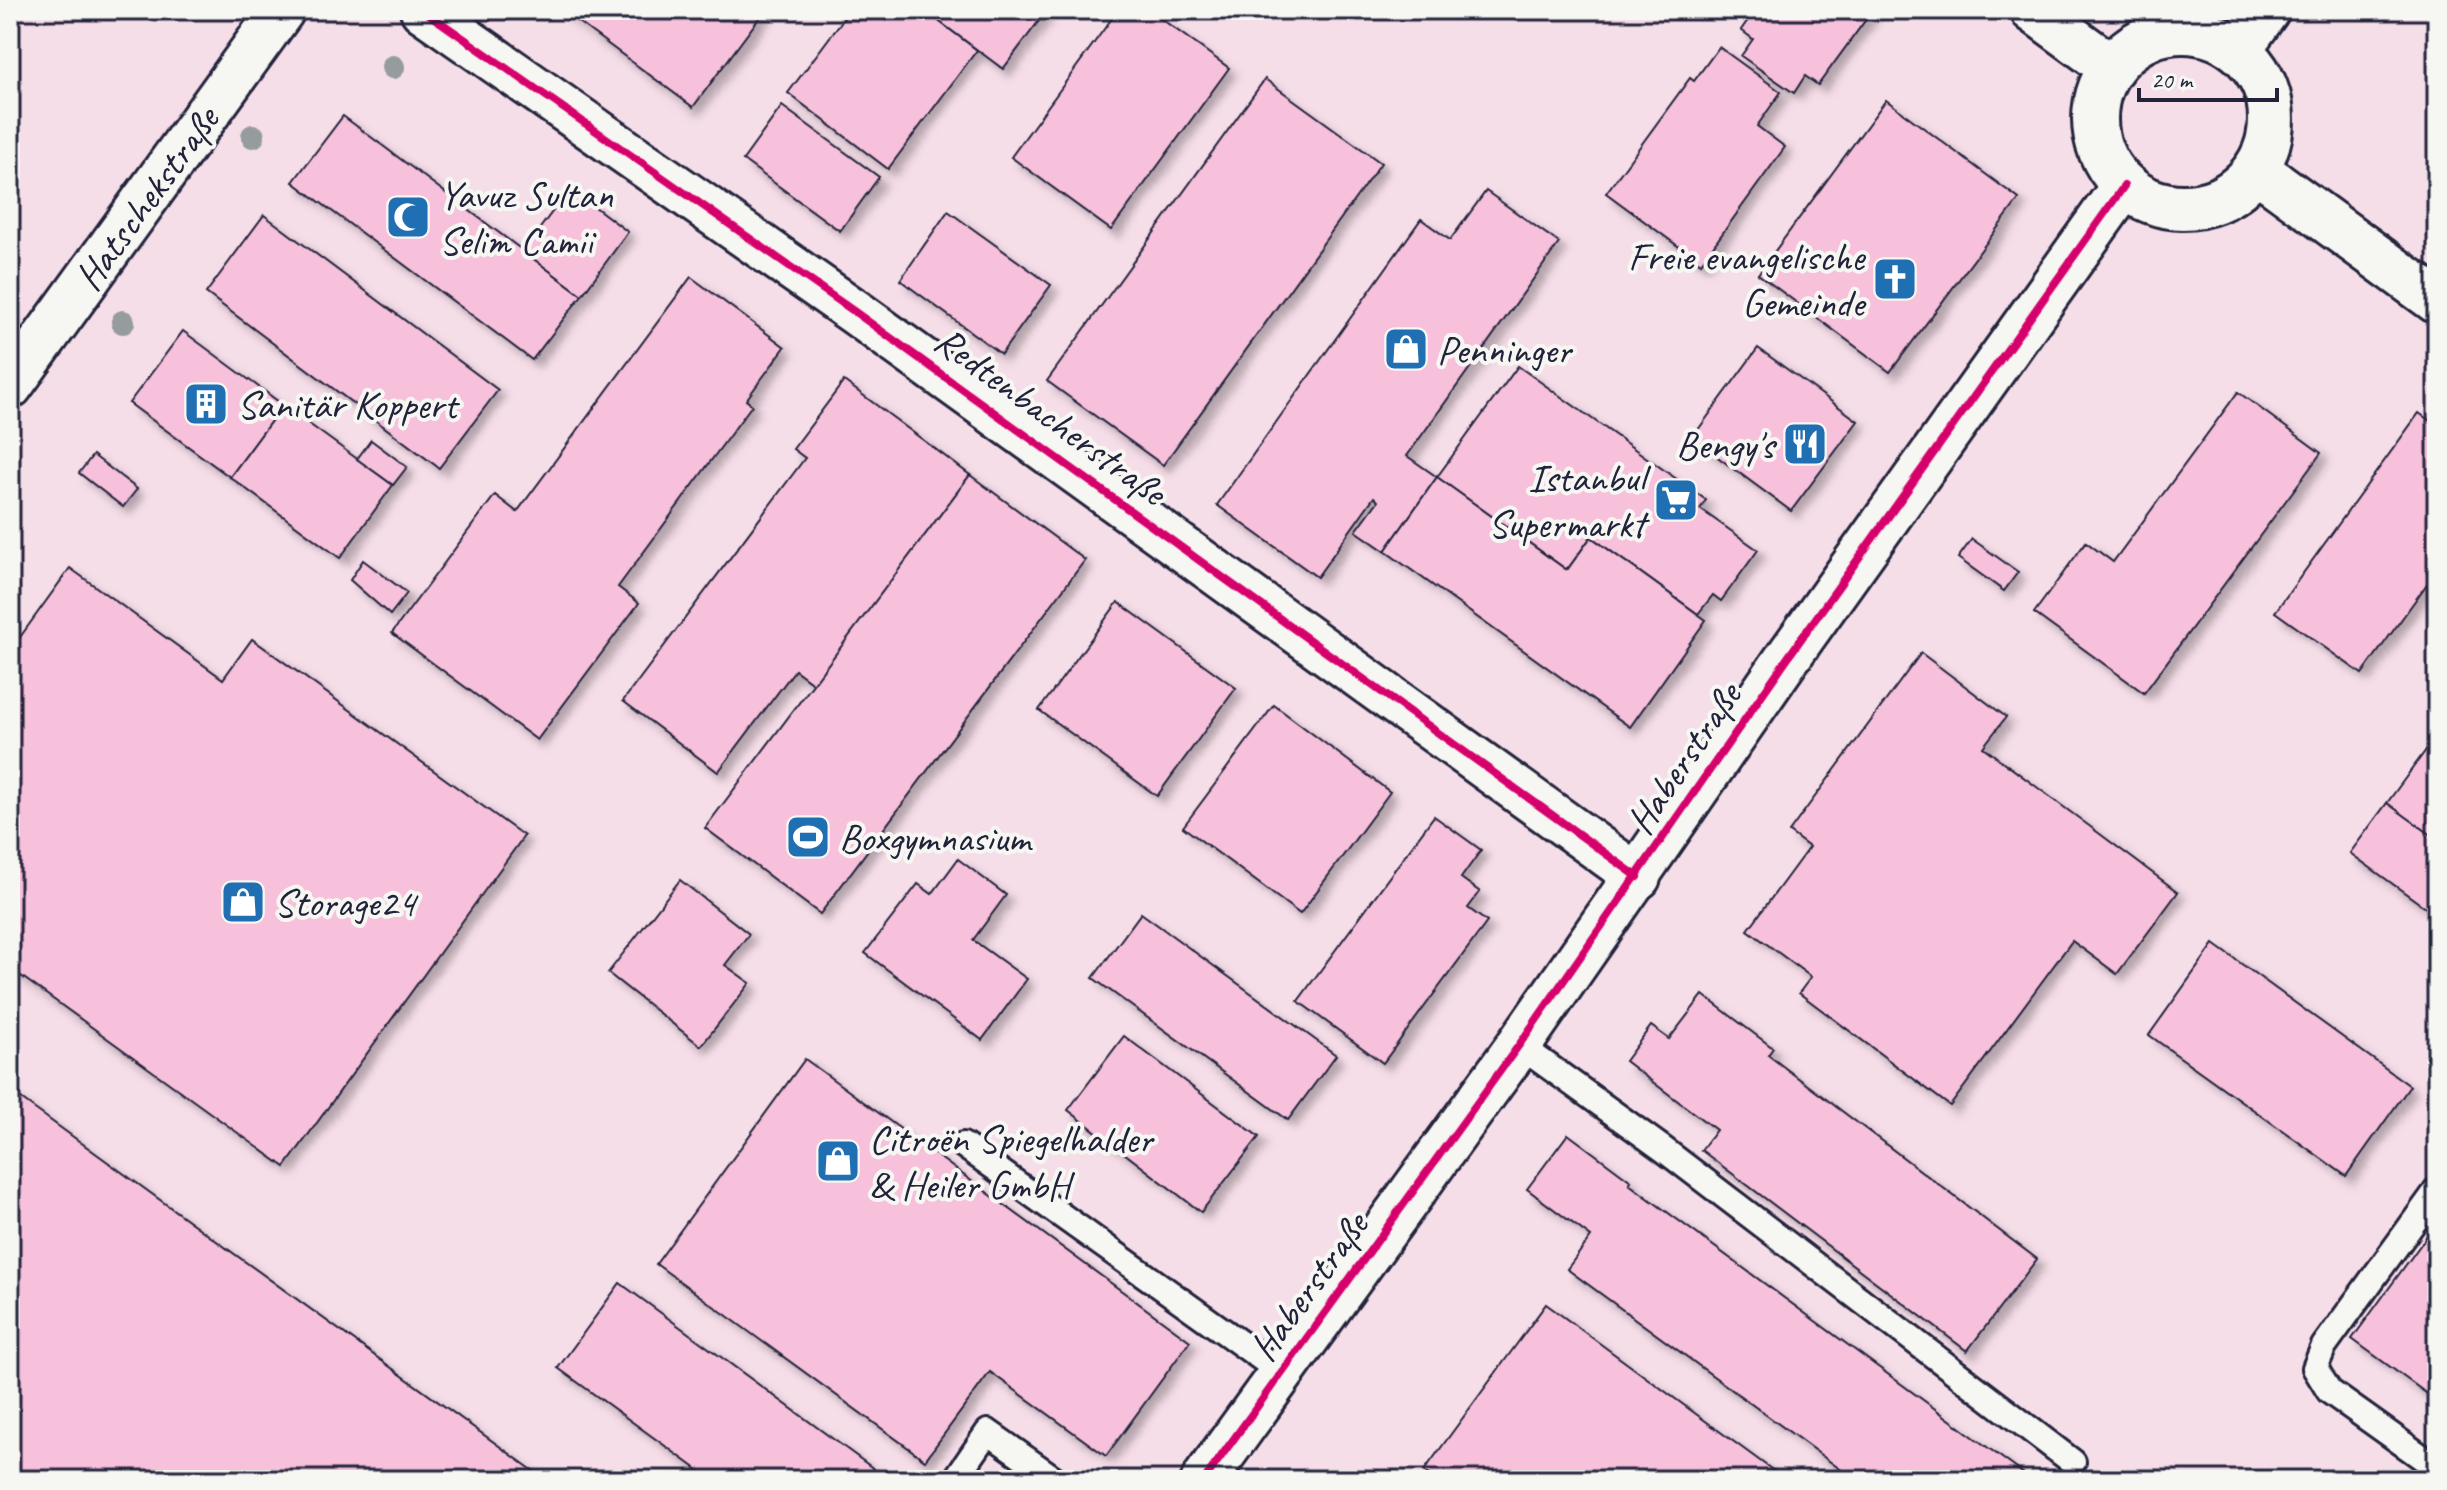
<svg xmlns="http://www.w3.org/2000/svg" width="2447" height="1490" viewBox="0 0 2447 1490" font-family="Caveat,sans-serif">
<defs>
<filter id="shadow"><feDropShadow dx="7" dy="7" stdDeviation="4" flood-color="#0004"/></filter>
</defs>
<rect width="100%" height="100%" fill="#f6ebee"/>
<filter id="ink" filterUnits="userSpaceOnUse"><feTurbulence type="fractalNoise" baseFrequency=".0125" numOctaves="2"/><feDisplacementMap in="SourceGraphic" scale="16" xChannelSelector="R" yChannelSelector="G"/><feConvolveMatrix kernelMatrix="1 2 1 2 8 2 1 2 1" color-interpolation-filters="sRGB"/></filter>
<g filter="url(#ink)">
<rect fill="#f6dee9" x="10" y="10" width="2427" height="1470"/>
<g fill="#f7c1dc" stroke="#22223b" stroke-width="2" filter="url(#shadow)">
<path d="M562,10H765L693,107Z"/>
<path d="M850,10H924L977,50L888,169L788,93Z"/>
<path d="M924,10H1047L1003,69Z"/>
<path d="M1118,10H1149L1229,68L1111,230L1011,157Z"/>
<path d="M1755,10H1870L1872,11L1818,85L1805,76L1794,93L1741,56L1753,39L1741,30Z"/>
<path d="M1719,47L1781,92L1757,126L1785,147L1701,263L1606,193L1690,78L1694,81Z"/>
<path d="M1265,79L1381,163L1163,465L1047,381Z"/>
<path d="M1886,100L2019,199L1890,372L1758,274Z"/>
<path d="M782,106L879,177L840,231L743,160Z"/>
<path d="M343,116L582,295L532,360L293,182Z"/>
<path d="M570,188L628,232L582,295L523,251Z"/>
<path d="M1486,191L1559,243L1407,456L1437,477L1385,551L1356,531L1378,501L1374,497L1317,577L1217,505L1421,219L1450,240Z"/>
<path d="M948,211L1051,285L1001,354L900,280Z"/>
<path d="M264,215L498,390L439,468L206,293Z"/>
<path d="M691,277L785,347L746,400L752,405L618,587L639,603L537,740L392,633L495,495L517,512Z"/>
<path d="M183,331L283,405L230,477L129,403Z"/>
<path d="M1758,348L1858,421L1791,511L1692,438Z"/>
<path d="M1518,366L1706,500L1700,509L1758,550L1721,601L1713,595L1698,614L1591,537L1567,570L1437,477Z"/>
<path d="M844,381L970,475L814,684L795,670L718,772L623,701L805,458L793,449Z"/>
<path d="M2238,392L2321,453L2144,693L2034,613L2086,542L2113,562Z"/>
<path d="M283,405L393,485L340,558L230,477Z"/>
<path d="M2419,413L2437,426V570L2362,674L2275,612Z"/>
<path d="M371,440L407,467L393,485L357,459Z"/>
<path d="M93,455L137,489L123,507L79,473Z"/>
<path d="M970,475L1085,560L820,914L705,828Z"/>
<path d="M1437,477L1567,570L1591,537L1706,620L1630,727L1385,551Z"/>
<path d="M1972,539L2018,572L2004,591L1958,558Z"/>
<path d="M363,560L407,593L390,615L350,580Z"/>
<path d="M70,568L223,679L252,639L524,836L285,1167L10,968V651Z"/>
<path d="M1118,602L1236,688L1157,796L1039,710Z"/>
<path d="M1921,653L2006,717L1983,747L2178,892L2117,974L2072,941L1950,1106L1799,993L1811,977L1748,930L1809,847L1789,832Z"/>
<path d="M1274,705L1390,792L1300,914L1183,827Z"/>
<path d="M2437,735V839L2387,803Z"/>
<path d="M2387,803L2437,839V916L2350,853Z"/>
<path d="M1434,816L1481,850L1461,878L1480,892L1468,908L1487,922L1383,1063L1298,1001Z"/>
<path d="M958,859L1006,895L973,940L1027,979L982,1040L865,953L918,884L932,894Z"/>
<path d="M680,880L749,934L725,965L750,983L701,1046L608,973Z"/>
<path d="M1141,913L1336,1055L1288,1120L1093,978Z"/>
<path d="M2214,944L2410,1086L2346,1176L2149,1035Z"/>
<path d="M1703,995L1773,1048L1768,1055L2037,1259L1967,1351L1701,1150L1716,1130L1625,1061L1651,1026L1669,1039Z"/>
<path d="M1124,1036L1259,1137L1201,1212L1068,1110Z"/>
<path d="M805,1059L1190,1341L1106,1456L990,1372L925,1460L656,1264Z"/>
<path d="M10,1091L546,1480H10Z"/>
<path d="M1568,1134L1631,1181L1629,1184L2032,1480H1855L1567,1269L1591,1237L1527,1189Z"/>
<path d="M2437,1222V1401L2352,1339Z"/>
<path d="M620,1283L889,1480H712L558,1368Z"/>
<path d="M1546,1304L1786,1480H1436L1424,1471Z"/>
</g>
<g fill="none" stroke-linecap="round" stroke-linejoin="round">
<g stroke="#22223b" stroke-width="30">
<g id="service">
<path d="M1519,1045L1663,1149L2073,1462"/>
<path d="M963,1145L1282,1373"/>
<path d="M2437,1190L2324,1346L2315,1368L2329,1391L2437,1468"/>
<path d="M955,1480L988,1432L1056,1480"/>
</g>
</g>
<g stroke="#22223b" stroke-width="50">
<g id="minor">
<path d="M423,10L855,312L1638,877"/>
<path d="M2033,10L2111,67"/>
<circle cx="2183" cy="119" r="88"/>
<path d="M2239,49L2267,10"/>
<path d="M2256,169L2437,301"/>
<path d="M10,386L282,10"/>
<path d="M1204,1480L1519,1045L1786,660L2124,186"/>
</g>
</g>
<use href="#service" stroke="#f6f6f2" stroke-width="24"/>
<use href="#minor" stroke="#f6f6f2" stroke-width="44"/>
<g stroke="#f6f6f2" stroke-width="13">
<g id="cycleway">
<path d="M423,10L855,312L1638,877"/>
<path d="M1204,1480L1519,1045L1786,660L2124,186"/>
</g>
</g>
<use href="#cycleway" stroke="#d6006c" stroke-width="8"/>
</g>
<g fill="#969c9e">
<circle cx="393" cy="67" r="12"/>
<circle cx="253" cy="136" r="12"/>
<circle cx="123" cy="322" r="12"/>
</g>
</g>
<defs>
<g id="mosque-square" transform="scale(2.3)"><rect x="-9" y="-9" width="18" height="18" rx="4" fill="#1f6fb2" stroke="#f6f6f2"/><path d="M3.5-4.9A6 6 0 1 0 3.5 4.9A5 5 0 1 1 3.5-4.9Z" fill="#fff"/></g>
<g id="church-square" transform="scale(2.3)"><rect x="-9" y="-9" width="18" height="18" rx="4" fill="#1f6fb2" stroke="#f6f6f2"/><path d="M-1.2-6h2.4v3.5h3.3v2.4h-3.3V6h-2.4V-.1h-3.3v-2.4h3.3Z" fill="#fff"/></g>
<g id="shop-square" transform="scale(2.3)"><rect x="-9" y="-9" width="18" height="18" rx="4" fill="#1f6fb2" stroke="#f6f6f2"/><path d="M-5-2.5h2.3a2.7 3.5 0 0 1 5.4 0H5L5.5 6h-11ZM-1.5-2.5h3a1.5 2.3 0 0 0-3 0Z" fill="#fff"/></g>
<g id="building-square" transform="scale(2.3)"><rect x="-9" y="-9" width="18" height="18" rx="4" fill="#1f6fb2" stroke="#f6f6f2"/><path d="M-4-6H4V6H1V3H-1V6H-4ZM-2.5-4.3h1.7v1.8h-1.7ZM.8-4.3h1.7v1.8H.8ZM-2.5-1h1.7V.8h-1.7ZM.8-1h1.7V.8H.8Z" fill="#fff"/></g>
<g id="restaurant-square" transform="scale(2.3)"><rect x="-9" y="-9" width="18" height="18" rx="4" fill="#1f6fb2" stroke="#f6f6f2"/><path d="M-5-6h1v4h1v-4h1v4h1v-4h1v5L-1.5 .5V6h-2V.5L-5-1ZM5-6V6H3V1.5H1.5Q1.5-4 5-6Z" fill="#fff"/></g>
<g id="supermarket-square" transform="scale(2.3)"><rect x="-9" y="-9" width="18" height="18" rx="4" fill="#1f6fb2" stroke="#f6f6f2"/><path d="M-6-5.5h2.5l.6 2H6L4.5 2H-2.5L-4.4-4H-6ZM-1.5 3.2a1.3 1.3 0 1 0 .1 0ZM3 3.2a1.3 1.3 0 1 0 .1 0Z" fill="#fff"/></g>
<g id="stadium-square" transform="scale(2.3)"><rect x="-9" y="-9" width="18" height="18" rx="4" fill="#1f6fb2" stroke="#f6f6f2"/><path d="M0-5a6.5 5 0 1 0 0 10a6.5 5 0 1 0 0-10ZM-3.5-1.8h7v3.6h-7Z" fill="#fff"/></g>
</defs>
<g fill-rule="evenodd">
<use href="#mosque-square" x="408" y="217"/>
<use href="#church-square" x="1895" y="279"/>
<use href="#shop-square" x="1406" y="349"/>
<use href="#building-square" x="206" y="404"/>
<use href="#restaurant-square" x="1805" y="444"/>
<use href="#supermarket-square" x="1676" y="500"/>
<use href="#stadium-square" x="808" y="837"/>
<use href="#shop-square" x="243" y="902"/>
<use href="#shop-square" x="838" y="1161"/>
</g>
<g text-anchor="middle" stroke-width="8" stroke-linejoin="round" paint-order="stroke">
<g font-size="40" fill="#22223b" stroke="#f6f6f2" text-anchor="start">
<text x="439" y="208">Yavuz Sultan<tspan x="439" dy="46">Selim Camii</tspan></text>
<text x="1864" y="270" text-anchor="end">Freie evangelische<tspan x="1864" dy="46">Gemeinde</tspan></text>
<text x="1437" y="363">Penninger</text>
<text x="237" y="418">Sanitär Koppert</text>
<text x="1774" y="458" text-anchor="end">Bengy's</text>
<text x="1645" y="491" text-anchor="end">Istanbul<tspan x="1645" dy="46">Supermarkt</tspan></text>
<text x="839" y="851">Boxgymnasium</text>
<text x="274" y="916">Storage24</text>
<text x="869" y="1152">Citroën Spiegelhalder<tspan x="869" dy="46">&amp; Heiler GmbH</tspan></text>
</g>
<g font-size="40" fill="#22223b" stroke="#f6f6f2">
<text transform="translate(146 198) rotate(-54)" y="14">Hatschekstraße</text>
<text transform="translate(1051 415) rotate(36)" y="14">Redtenbacherstraße</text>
<text transform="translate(1683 758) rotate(-56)" y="14">Haberstraße</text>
<text transform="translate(1308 1286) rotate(-54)" y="14">Haberstraße</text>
</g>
</g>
<rect width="2447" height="1490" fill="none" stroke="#f6f6f2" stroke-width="40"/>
<rect x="20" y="20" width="2407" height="1450" fill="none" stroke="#22223b" stroke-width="3" filter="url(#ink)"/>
<path d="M2139 88v12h138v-12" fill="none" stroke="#22223b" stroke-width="4"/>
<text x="2151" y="88" font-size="24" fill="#22223b" stroke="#f6f6f2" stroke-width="6" paint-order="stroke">20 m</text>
</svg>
